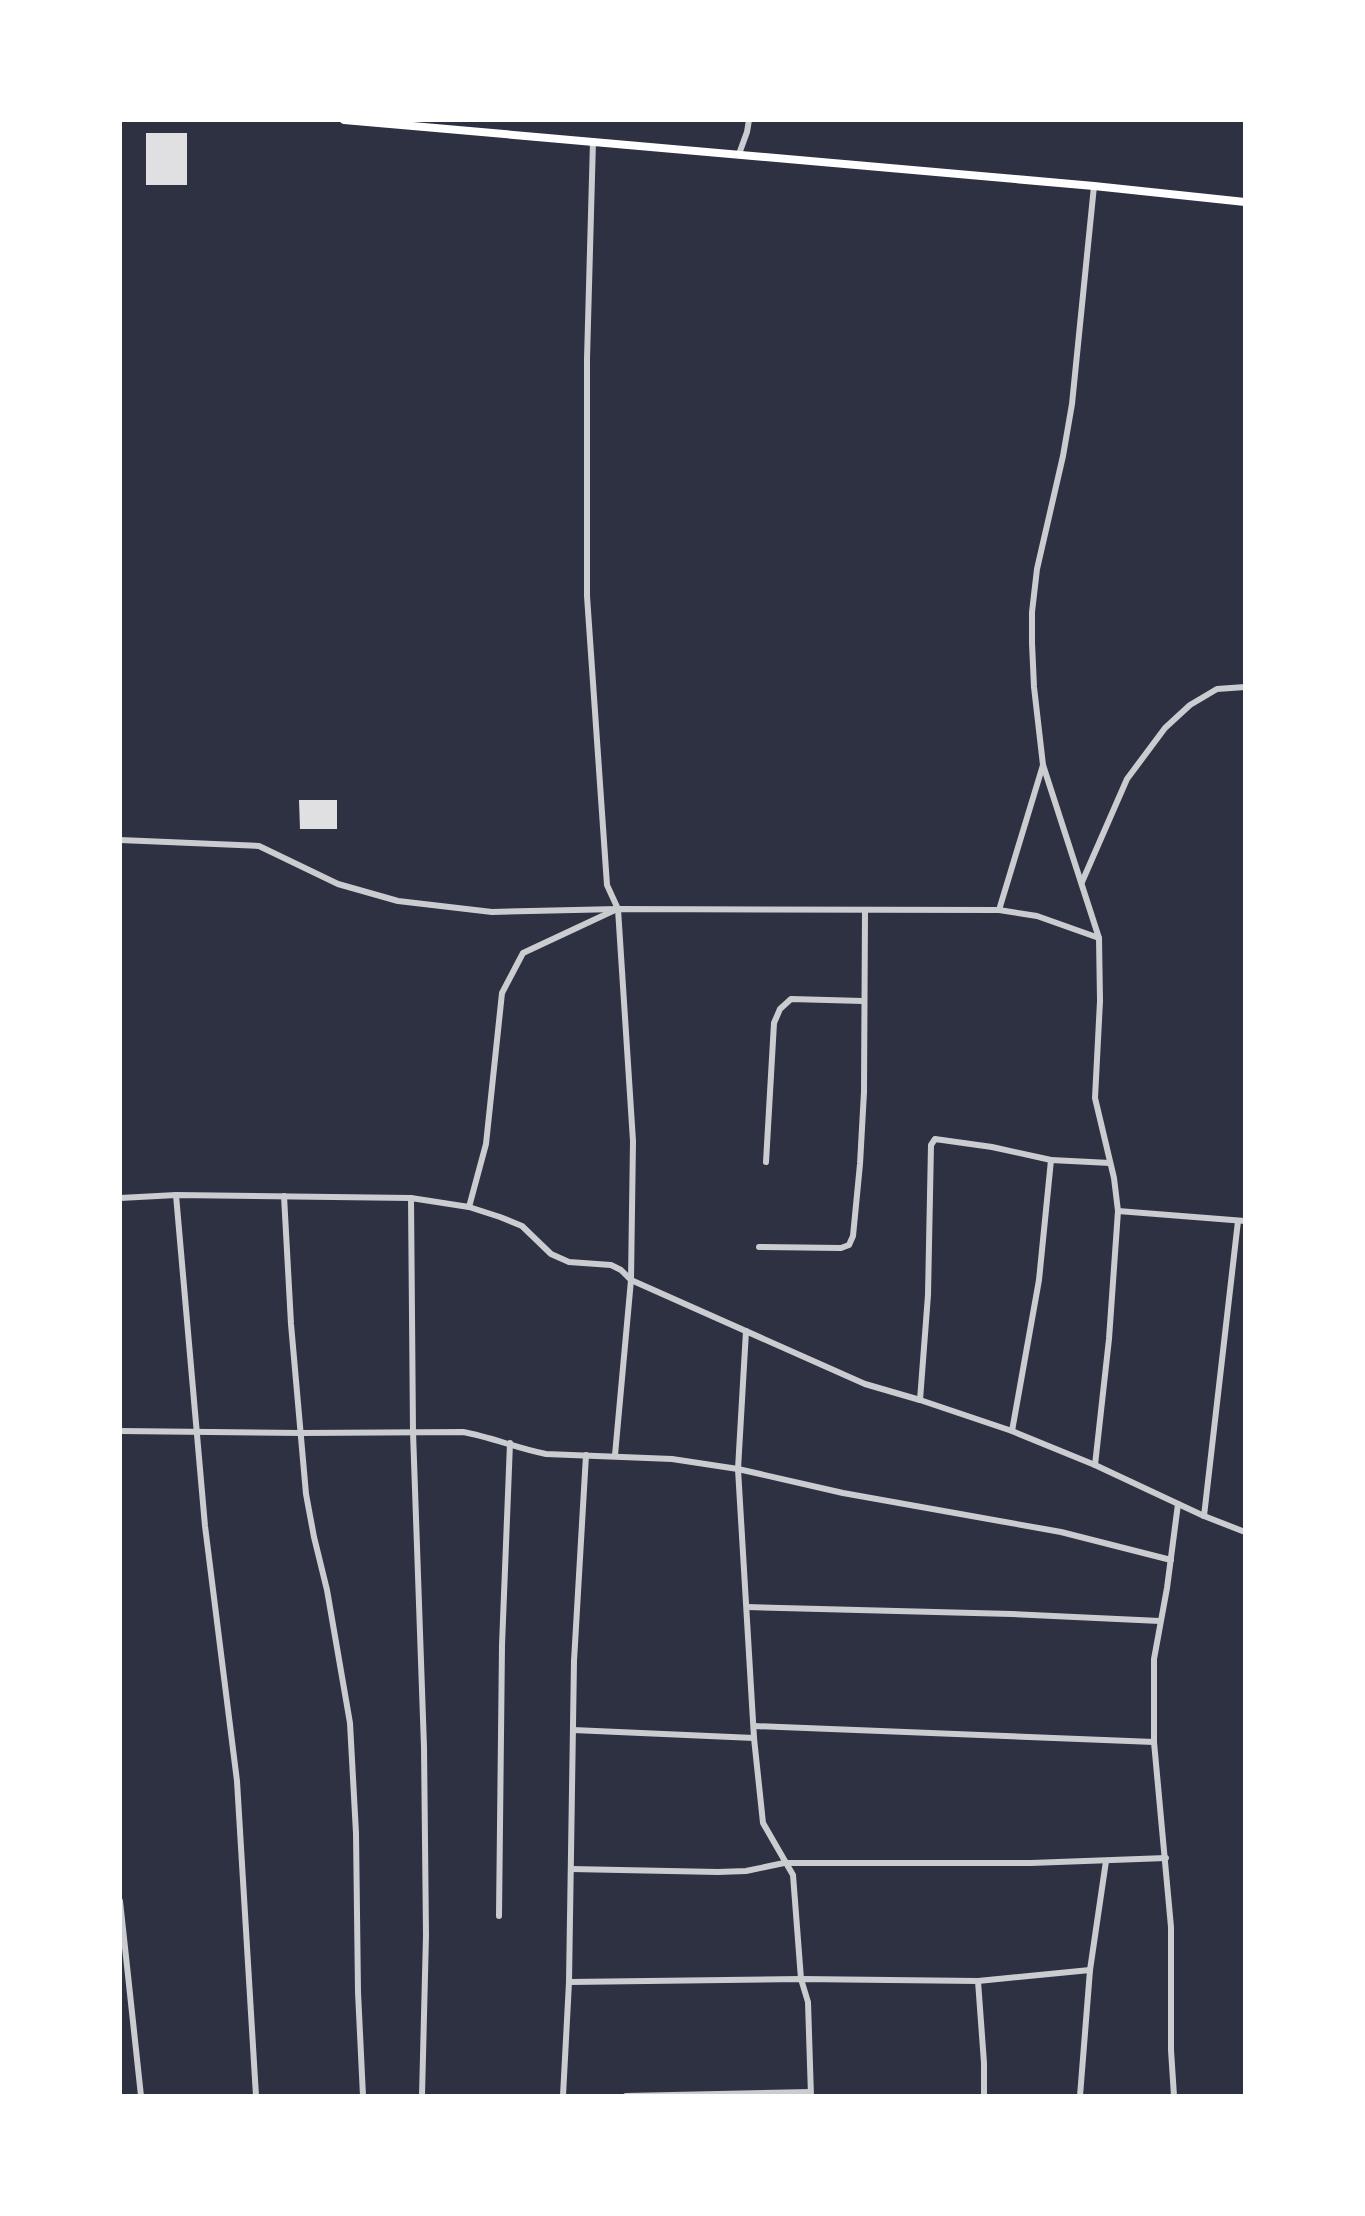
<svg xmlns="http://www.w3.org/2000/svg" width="1365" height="2216" viewBox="0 0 1365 2216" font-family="'IBM Plex Sans',sans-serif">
<rect width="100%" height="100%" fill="#2d3142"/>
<g fill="#e0e0e3">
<rect x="146" y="133" width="41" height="52"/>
<path d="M299,800H337V829H300Z"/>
</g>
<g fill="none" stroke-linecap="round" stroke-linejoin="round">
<g stroke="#caccd0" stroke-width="6">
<path d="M593,141L587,359V596L607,885L618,909L633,1141L631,1280L615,1455"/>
<path d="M739,154L747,132L749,120"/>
<path d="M1094,186L1072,404L1063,456L1037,569L1032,612V643L1034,687L1043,765L1099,938L1100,1001L1095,1098L1114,1178L1118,1211L1109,1339L1095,1465"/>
<path d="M120,840L259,846L338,884L398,901L492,912L618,909L999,910L1037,916L1099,938"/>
<path d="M1082,882L1127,779L1165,728L1190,705L1217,689L1245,687"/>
<path d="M999,910L1043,765"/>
<path d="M766,1162L774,1023L780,1009L791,999L863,1001"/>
<path d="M176,1195L205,1526L237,1781L256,2096"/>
<path d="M284,1196L291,1324L306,1494L314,1537L327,1590L350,1723L356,1833L358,1992L363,2096"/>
<path d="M120,1198L176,1195L411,1198L469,1207L500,1217L522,1226L551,1254L569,1262L611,1265L621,1270L631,1280L865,1384L920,1400L1012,1431L1095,1465L1204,1516L1245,1532"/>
<path d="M411,1198L413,1432L424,1747L426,1935L422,2096"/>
<path d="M469,1207L486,1144L502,993L523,953L615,910"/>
<path d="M1118,1211L1245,1221"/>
<path d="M759,1247L841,1248L849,1245L853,1236L860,1164L864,1092L865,910"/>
<path d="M746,1331L738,1469L754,1738L763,1823L793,1875L801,1979L808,2002L811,2096"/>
<path d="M920,1400L928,1295L931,1145L935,1139L992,1147L1051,1160"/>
<path d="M120,1431L301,1433L463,1432C492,1437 518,1449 546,1454L672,1459L738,1469L843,1493L1061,1532L1171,1560"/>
<path d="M1012,1431L1039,1280L1051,1160L1110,1163"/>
<path d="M1204,1516L1238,1221"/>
<path d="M747,1607L1012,1614L1160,1621"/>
<path d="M754,1726L1154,1742"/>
<path d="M573,1730L754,1738"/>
<path d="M571,1869L718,1872L746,1871L784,1863H1031L1166,1858"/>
<path d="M120,1901L141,2096"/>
<path d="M499,1916L502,1645L510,1443"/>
<path d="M978,1981L984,2063V2096"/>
<path d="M569,1982L801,1979L978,1981L1090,1970"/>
<path d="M563,2096L569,1982L574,1661L586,1455"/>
<path d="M626,2096L810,2092"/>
<path d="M1080,2096L1090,1970L1106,1861"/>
<path d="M1174,2096L1171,2050V1927L1154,1742V1659L1167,1588L1178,1504"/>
</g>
<path stroke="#fff" stroke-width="8" d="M344,120L1094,186L1245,202"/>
</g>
<rect width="1365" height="2216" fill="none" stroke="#ffffff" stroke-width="244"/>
</svg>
